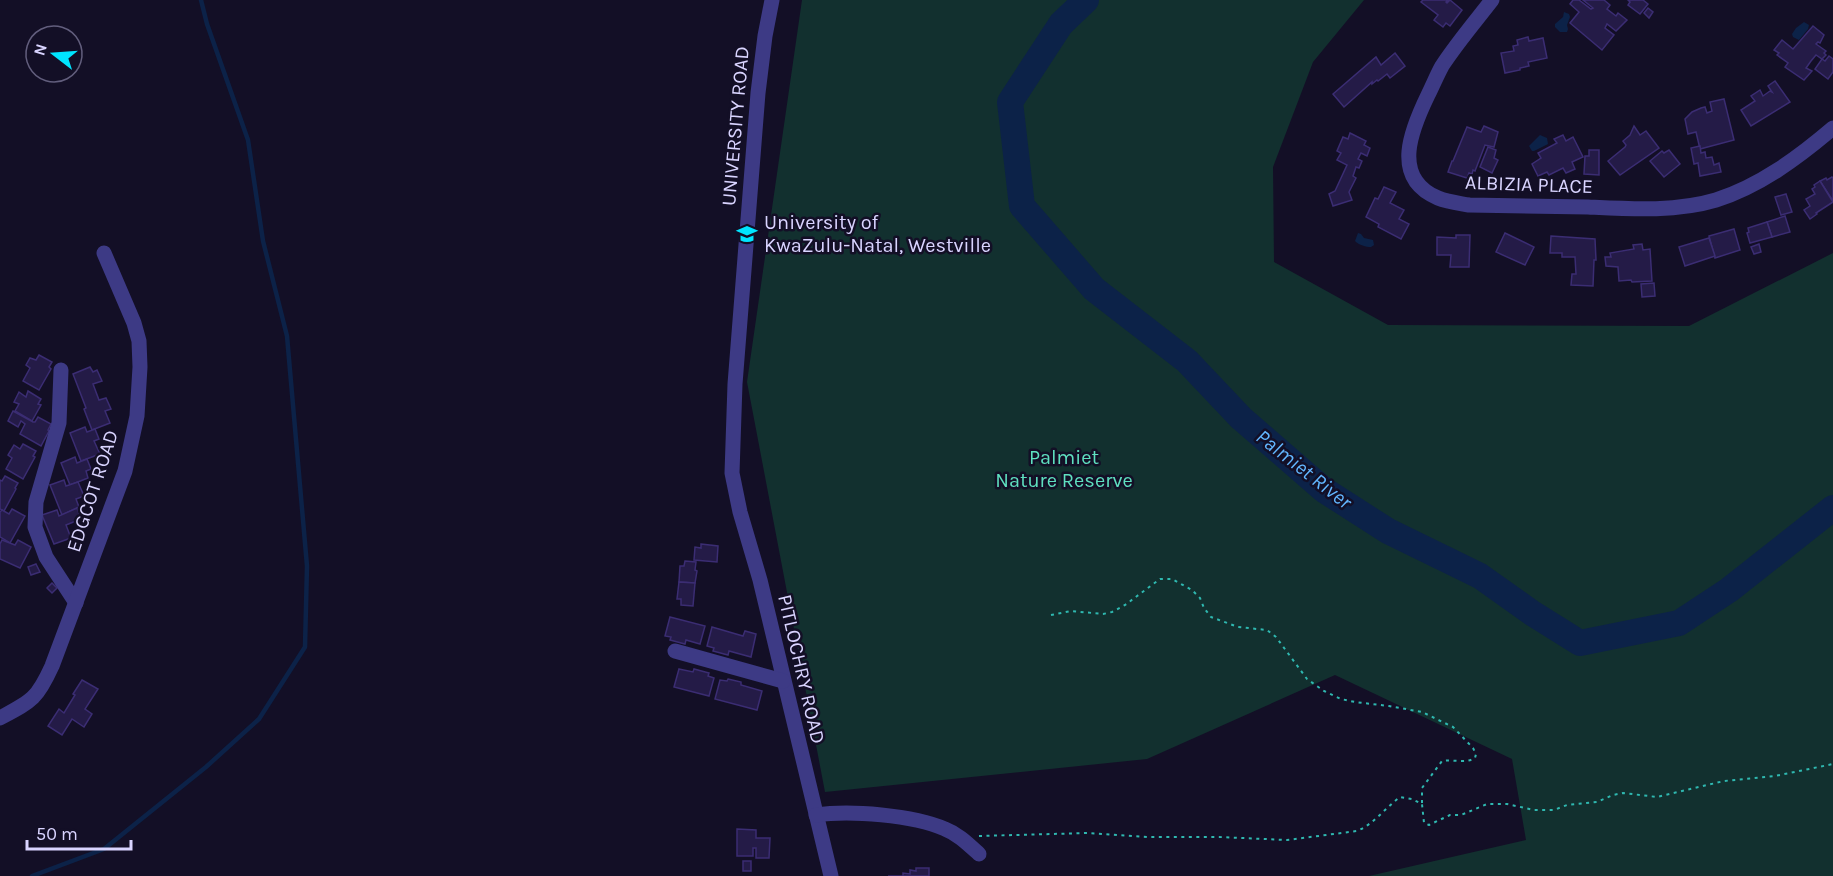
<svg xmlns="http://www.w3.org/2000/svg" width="1833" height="876" viewBox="0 0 1833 876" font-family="Karla,sans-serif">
<rect width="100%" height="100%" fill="#130f26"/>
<path fill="#12302f" d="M802,0H1364L1313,62L1273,167L1274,262L1388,325L1689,326L1833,253V876H1369L1526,840L1512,759L1335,675L1147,759L825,792L747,382Z"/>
<g fill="#0c2248">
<path d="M1564,12L1569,14L1570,17L1567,25L1568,29L1567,32H1560L1555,27V24L1563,17Z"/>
<path d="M1804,22L1809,25L1808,29L1799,40L1793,37L1792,34L1796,28Z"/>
<path d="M1540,135L1547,138L1548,144L1534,151H1532L1529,146Z"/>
<path d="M1358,233L1361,234L1364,238L1373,240L1374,245L1371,247C1366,247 1359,245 1355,241Z"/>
</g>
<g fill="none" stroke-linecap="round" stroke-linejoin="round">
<path stroke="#0c2248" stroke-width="4.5" d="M32,876L104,849L206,767L259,719L305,647L307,566L287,336L263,241L248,140L207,24L201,0"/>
<path stroke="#0c2248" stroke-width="26" d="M1086,0L1061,24L1010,102L1022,206L1094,289L1187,361L1241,418L1324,490L1388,531L1480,576L1532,613L1580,643L1679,623L1729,590L1833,508"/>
</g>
<g fill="#241b47" stroke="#3b2d73" stroke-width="1.5">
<path d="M1423,0H1448L1446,2L1447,3L1450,0L1462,10L1450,26L1446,23L1443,27L1434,20L1438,15L1421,2Z"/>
<path d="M1573,0H1579L1591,9L1593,8L1583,0H1604L1610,5L1607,9L1616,16L1618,13L1627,20L1616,31L1607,24L1605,28L1614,35L1602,50L1570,23L1579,12L1570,4Z"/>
<path d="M1628,0H1643L1648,4L1640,14L1628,5L1630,2Z"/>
<path d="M1648,8L1653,12L1649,18L1644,13Z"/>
<path d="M1813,26L1824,35L1820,43L1818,42L1816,44L1826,51L1824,53L1826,55L1822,59L1816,55L1811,61L1806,68L1812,71L1804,80L1785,67L1788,63L1777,55L1779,53L1774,50L1782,40L1793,49Z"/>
<path d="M1528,37L1529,41L1543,38L1547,58L1528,62L1529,66L1520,68V70L1505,73L1501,53L1514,51L1513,46L1518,45L1517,40Z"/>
<path d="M1395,53L1405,66L1390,78L1387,74L1378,81L1377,80L1372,84V82L1344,107L1333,94L1376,57L1381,65Z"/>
<path d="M1829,56L1833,59V72L1828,79L1815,69L1822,59L1825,61Z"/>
<path d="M1775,81L1790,102L1751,126L1741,110L1755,101L1751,96L1760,90L1763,96L1770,91L1772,92L1768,86Z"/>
<path d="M1724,99L1734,140L1700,149L1696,132L1688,134L1685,119L1692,112L1701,108L1705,107L1707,113L1712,111L1710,102Z"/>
<path d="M1484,126L1498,132L1494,147L1485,145L1475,171L1473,170L1472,174L1469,173L1467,178L1448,172L1452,161H1453L1467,127L1481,132Z"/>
<path d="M1634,126L1640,135L1646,131L1659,148L1620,175L1608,161L1625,147L1626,145L1623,141L1630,135Z"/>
<path d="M1350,133L1366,141L1364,145L1370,148L1367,156L1361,153L1358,159L1362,161L1359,168L1356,167L1353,176L1356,178L1349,192L1352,200L1333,206L1329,194L1335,191L1347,165L1337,160L1341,153L1337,151L1343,137L1348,139Z"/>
<path d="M1563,135L1566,141L1573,137L1583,157L1572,162L1575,169L1566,173L1563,168L1549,175L1547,172L1538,176L1532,164L1541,158L1538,153L1557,143L1554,139Z"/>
<path d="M1700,146L1701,153L1705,152L1706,158L1712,157L1714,165L1719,163L1721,172L1700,176L1698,163L1694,164L1691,148Z"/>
<path d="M1488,147L1496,150L1494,158L1498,160L1492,173L1480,167Z"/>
<path d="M1589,150H1599V175L1584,174L1585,156H1589Z"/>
<path d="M1669,150L1680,164L1664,177L1650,161L1662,151L1664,153Z"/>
<path d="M1832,177L1833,178V201L1820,181L1826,178L1827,180Z"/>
<path d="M1820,181L1833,202L1816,213L1817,214L1810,219L1804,210L1810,206L1806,199L1815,194L1812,189L1815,187L1814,185Z"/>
<path d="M1384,187L1396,192L1390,203L1404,210L1399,219L1409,224L1401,239L1378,227L1379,224L1366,217L1375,198L1378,199Z"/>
<path d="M1786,194L1792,212L1781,215L1775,197Z"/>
<path d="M1785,216L1790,232L1772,237L1767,222Z"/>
<path d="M1767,222L1772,237L1750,243L1747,233L1749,232L1748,228Z"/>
<path d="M1734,229L1740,250L1715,258L1709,236Z"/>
<path d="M1505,233L1534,247L1525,265L1496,252Z"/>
<path d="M1456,235H1470L1469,267H1450L1451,255H1437V237L1456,238Z"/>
<path d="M1551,236L1595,239L1596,260H1594L1593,286L1571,285L1572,274H1576L1575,257H1562V253H1550Z"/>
<path d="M1709,238L1715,256L1685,266L1679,247Z"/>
<path d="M1642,244L1643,250L1650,249L1652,281L1632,282L1631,280L1619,281L1618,267L1606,266L1605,257H1611L1610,253L1634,249L1633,245Z"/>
<path d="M1759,244L1761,252L1754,254L1751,247Z"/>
<path d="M1654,283L1655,296L1642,297L1641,284Z"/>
<path d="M39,355L52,362L49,367L51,369L39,390L23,381L30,368L26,365L30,358L36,360Z"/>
<path d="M90,367L93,372L97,370L102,381L93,384L99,400L106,398L111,409L105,411L110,423L92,430L84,409L86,408L73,374Z"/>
<path d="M28,391L41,399L38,404L41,405L32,421L15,411L19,404L14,402L19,392L26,397Z"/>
<path d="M13,411L33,422H35L38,417L51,424L48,430L49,431L41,446L20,434L25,424L21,421L18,427L8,421Z"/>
<path d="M85,427L87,432L95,429L99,439L94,441L100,454L81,461L70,433Z"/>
<path d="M23,444L36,451L33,456L35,457L23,479L6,469L12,458L8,455L14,445L20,449Z"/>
<path d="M75,457L77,463L87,459L91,469L86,471L88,478L70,485L61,463Z"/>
<path d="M5,476L18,483L15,488L16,489L4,511L0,509V480L2,481Z"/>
<path d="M64,480L66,486L78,482L84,496L76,499L79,507L62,515L50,485Z"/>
<path d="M77,508L81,519L66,525L71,538L54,544L42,515L57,510L59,516Z"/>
<path d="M12,509L25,516L10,543L0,537V512L2,510L9,514Z"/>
<path d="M2,540L15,545L18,540L31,547L20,568L0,559V544Z"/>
<path d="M701,544L718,546L717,562L694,560L695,547L701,548Z"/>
<path d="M685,561L696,562L695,570L697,571L695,583L679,582L680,566H684Z"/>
<path d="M36,564L40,572L31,575L28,567Z"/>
<path d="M679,582L695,583L693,606L681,605V599H677Z"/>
<path d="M52,583L57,588L52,593L47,588Z"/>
<path d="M670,617L705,626L700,644L686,640L685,644L670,640L671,637L665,636Z"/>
<path d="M712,627L743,636L745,631L756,634L751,657L729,651L728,655L713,651L714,648L707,646Z"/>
<path d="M679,669L693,672L694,669L709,673L708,676L714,678L709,696L674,687Z"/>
<path d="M728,679L741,682V685L762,691L757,710L715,699L720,680L727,681Z"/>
<path d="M82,680L98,689L85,709L92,714L84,727L72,719L62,735L48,726L59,709L64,713L75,695L73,694Z"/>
<path d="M737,829L756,830V838H770L769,858H756V848H753V856H737Z"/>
<rect x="743" y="861" width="8" height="10"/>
<path d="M916,868H929V876H888H903V873L910,874V870L916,871Z"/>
</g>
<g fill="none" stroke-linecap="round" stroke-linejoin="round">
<g stroke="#2fb8b0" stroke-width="2" stroke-dasharray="3 4.5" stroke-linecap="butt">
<path d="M1051,615L1071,611L1103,614L1112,612L1125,605L1160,579H1172L1192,590L1200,598L1204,608L1211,617L1238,627L1267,630L1276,637L1307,679L1324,691L1341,699L1355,702L1389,706L1422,712L1453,727L1473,748L1476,754L1475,758C1466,764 1453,759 1442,761L1422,788V804"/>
<path d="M979,836L1087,833L1147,837H1219L1287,840L1357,831C1374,824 1385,808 1400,797L1412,799L1422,804L1424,823L1429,825L1450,815H1461L1487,804H1507L1534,810H1554L1567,805L1597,802L1613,795L1623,793L1657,797L1724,781L1775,776L1833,764"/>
</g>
<g stroke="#3d3a85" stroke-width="15">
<path d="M772,0L765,36L758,93L735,384L732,473L740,512L760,580L831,876"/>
<path d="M1492,0C1475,22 1457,43 1442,66C1437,75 1433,85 1428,95C1412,128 1390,178 1438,198C1448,202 1458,203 1469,205C1509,206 1549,206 1588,207C1630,209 1676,212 1716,200C1760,186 1799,157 1833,128"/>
<path d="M61,370L59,423L36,502L35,527L46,557L76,603"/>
<path d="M675,651L783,681"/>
<path d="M0,718C32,701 37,699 52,666L125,471L137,416L140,367L139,341L134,323L104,253"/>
<path d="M816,815C850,810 913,815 945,829C958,834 968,844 979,854"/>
</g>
</g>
<defs>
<g id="university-bare" transform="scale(1.62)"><path d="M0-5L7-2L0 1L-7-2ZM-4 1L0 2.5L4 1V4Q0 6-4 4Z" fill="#00e5ff" stroke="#130f26" stroke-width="2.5" paint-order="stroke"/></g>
</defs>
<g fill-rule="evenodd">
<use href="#university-bare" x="747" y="234"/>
</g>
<g text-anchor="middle" stroke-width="5" stroke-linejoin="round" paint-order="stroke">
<g font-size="20" fill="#d9d4ff" stroke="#130f26">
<text transform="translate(735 126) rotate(-85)" y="7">UNIVERSITY ROAD</text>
<text transform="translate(1529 184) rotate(2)" y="7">ALBIZIA PLACE</text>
<text transform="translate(92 491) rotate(-72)" y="7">EDGCOT ROAD</text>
<text transform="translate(802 669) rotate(77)" y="7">PITLOCHRY ROAD</text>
</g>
<g font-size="20" fill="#d9d4ff" stroke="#130f26" text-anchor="start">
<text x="764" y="229">University of<tspan x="764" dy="23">KwaZulu-Natal, Westville</tspan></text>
</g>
<g font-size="20" fill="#5fe0c0" stroke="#130f26">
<text x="1064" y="464">Palmiet<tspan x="1064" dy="23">Nature Reserve</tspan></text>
</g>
<g font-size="21" font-style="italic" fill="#62b6ff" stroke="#130f26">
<text transform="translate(1304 469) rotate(38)" y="7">Palmiet River</text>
</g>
</g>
<g transform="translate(54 54) rotate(287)"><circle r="28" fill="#130f26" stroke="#625e7d" stroke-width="1.5"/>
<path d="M0-4.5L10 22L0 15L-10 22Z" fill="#00e5ff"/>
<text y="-9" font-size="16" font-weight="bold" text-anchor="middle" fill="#d9d4ff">N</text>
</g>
<path d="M27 840v9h104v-9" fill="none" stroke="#d9d4ff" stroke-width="3"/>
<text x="36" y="840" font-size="18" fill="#d9d4ff" stroke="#130f26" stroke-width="4.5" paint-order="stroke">50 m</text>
</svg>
